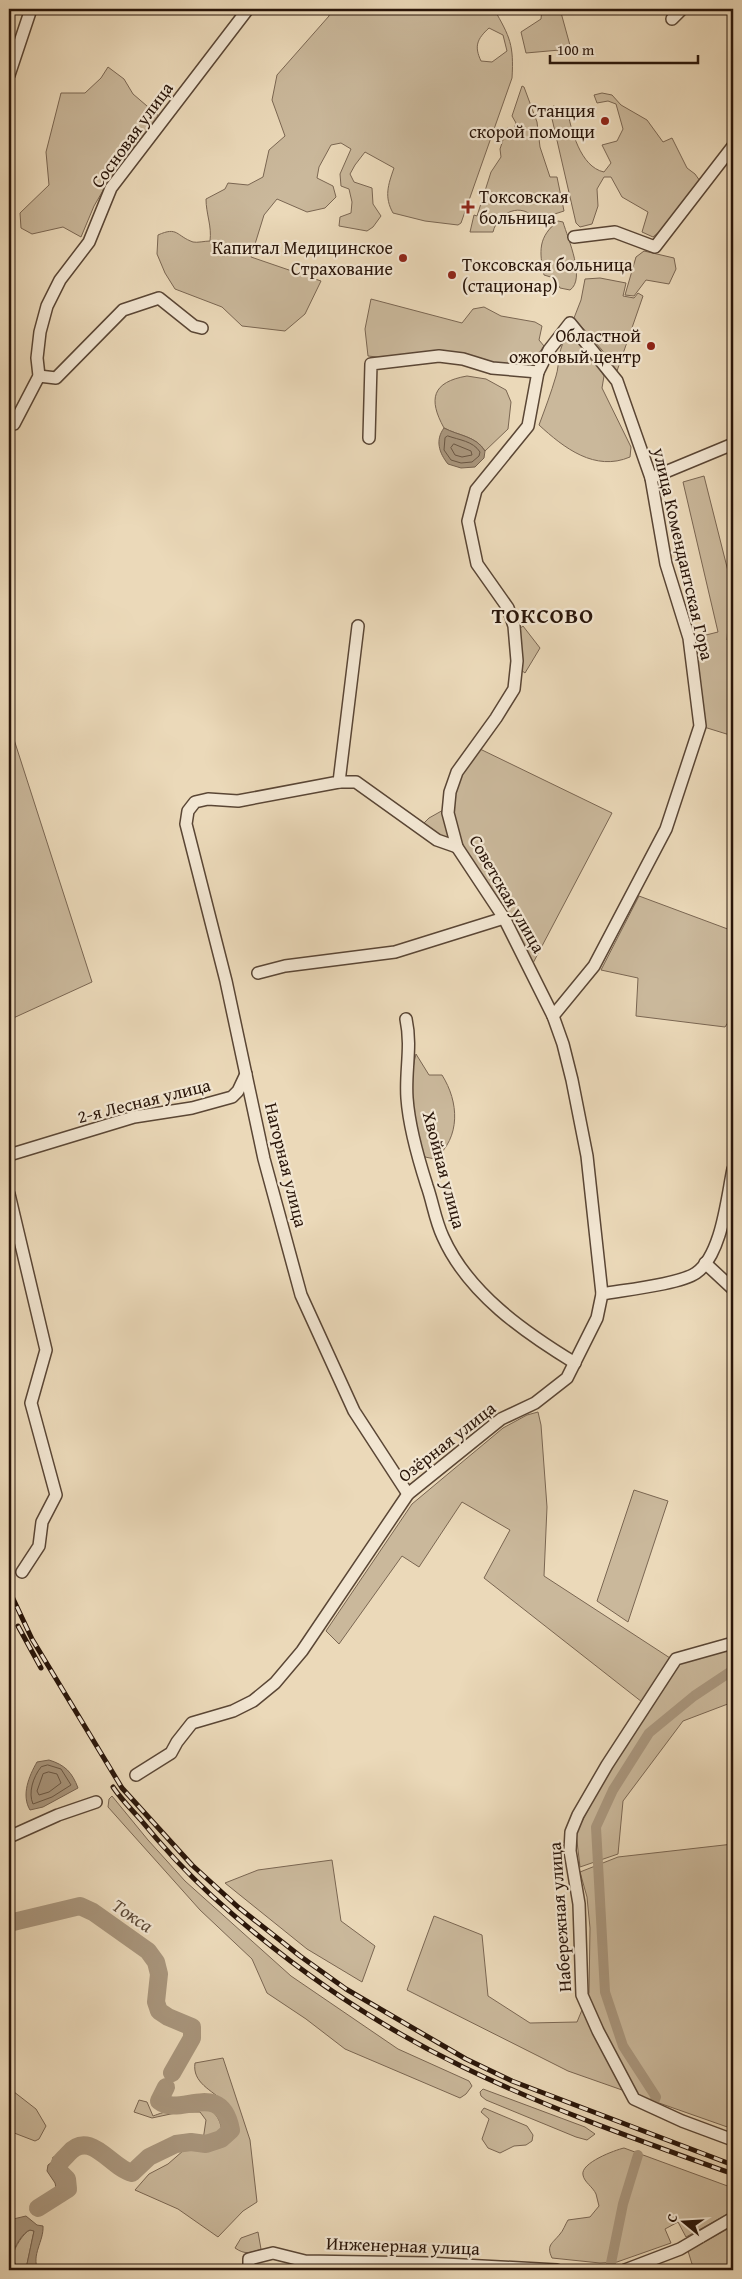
<svg xmlns="http://www.w3.org/2000/svg" width="742" height="2279" viewBox="0 0 742 2279" font-family="'Gentium Book Plus',serif">
<rect width="100%" height="100%" fill="#ebd9b9"/>
<filter id="stains"><feTurbulence type="fractalNoise" baseFrequency=".004" numOctaves="4"/><feColorMatrix values="0 0 0 0 .2 0 0 0 0 .09 0 0 0 0 .02 0 0 0 .5 -.17"/></filter>
<radialGradient id="worn" r=".72"><stop offset=".6" stop-color="#630" stop-opacity="0"/><stop offset="1" stop-color="#630" stop-opacity=".3"/></radialGradient>
<g fill="#cab89b" stroke="#7a6652" fill-rule="evenodd">
<path d="M330,9H373L380,13L384,9H494C510,37 514,45 512,78L461,223L458,225L425,221L393,213C384,197 388,185 394,168L365,152L355,165L350,174L354,182L372,188L373,204L381,216L373,227L367,231L339,226L340,217L351,213L352,202L349,189L341,186L340,174L351,149L341,143L331,145L319,167L317,178L333,186L336,197L325,208L307,212L277,199L264,215L251,257L321,281L305,314L285,331L242,326L222,307L175,289L165,273L157,254L158,235C178,226 176,236 193,242C197,243 205,241 210,241C212,226 206,214 206,199L225,189L228,183L248,185L263,177L269,150L285,136L272,100L277,75L329,16ZM489,28L503,35L507,51L492,62L481,61C474,46 477,39 489,28Z"/>
<path d="M542,9H560L571,49L526,53L521,32L541,19Z"/>
<path d="M108,67L124,79L133,94L161,118L108,182L94,206L81,237L63,227L32,234L21,228L20,213L49,185L46,152L61,93H85L101,78Z"/>
<path d="M522,86L524,87L537,122L540,147L550,177H557L564,211L536,220C522,201 498,212 493,232H470L474,215L477,216L491,172L501,157L500,149L507,128L514,129L516,123L512,116Z"/>
<path d="M602,93L612,95L621,105L647,120L663,142L672,138L687,168L695,174L700,181L665,227L653,237L642,232L648,212L622,197L611,177H604L597,189L598,206L592,224L580,227L576,223L550,110L553,106L567,109C571,129 580,167 604,172L611,163L602,145L617,141L623,129L616,104L608,101L597,103L594,95Z"/>
<path d="M558,221L563,222C568,239 586,279 570,290L560,288L554,278L544,275C539,251 538,237 558,221Z"/>
<path d="M644,251L674,258L676,269L669,284L646,280L634,296L625,295L636,257Z"/>
<path d="M600,278L626,283L623,296L634,298L638,293L643,296L617,371L602,350L574,318L581,300L585,279Z"/>
<path d="M371,299L462,323L473,309L484,307L501,316L535,322L542,326L539,340L544,346L536,357L520,364L403,360L368,356L365,329Z"/>
<path d="M569,336L590,354L604,376L602,388L631,447L630,457C595,472 564,448 539,425C545,409 551,393 556,376C560,364 557,345 569,336Z"/>
<path d="M467,376L486,379L506,390L511,402L508,429L485,451C476,436 459,436 444,428C428,399 432,382 467,376Z"/>
<path d="M704,476L731,583L727,640L733,641V736L704,727L694,638L718,632L683,482Z"/>
<path d="M523,626L540,648L525,673L521,670L523,660L519,629Z"/>
<path d="M9,724L92,982L9,1020Z"/>
<path d="M480,749L612,813L532,965L490,886L461,846L455,851L422,825L429,818L445,809L454,793L460,774Z"/>
<path d="M639,896L733,931V1015L725,1027L636,1016L638,978L601,970Z"/>
<path d="M416,1054L429,1075H442C459,1102 461,1137 435,1159L425,1157C410,1129 408,1085 416,1054Z"/>
<path d="M538,1412L541,1425L547,1507L544,1576L670,1658L642,1702L484,1578L510,1530L462,1502L419,1567L402,1556L339,1644L326,1631L412,1504L503,1428L527,1415Z"/>
<path d="M634,1490L668,1501L628,1622L597,1601Z"/>
<path d="M733,1647V1702L683,1721L623,1801L618,1854L580,1867L576,1833L611,1766L678,1663Z"/>
<path d="M112,1796L148,1840L185,1881L291,1976L398,2049L469,2081L472,2086L466,2094L460,2098L345,2049L306,2019L267,1993L252,1959L200,1910L108,1807L109,1799Z"/>
<path d="M733,1844V2129L568,2071L407,1990L434,1916L482,1935L488,1996L530,2023L577,2022L589,1993L590,1928L587,1897L580,1872L618,1857Z"/>
<path d="M332,1860L341,1921L375,1946L362,1982L307,1949L225,1883L258,1870Z"/>
<path d="M223,2058L250,2140L257,2202L243,2211L218,2237L178,2209L135,2190L149,2174L168,2164L184,2150L205,2149L223,2142L233,2132C232,2122 230,2109 224,2102C212,2090 192,2083 195,2063Z"/>
<path d="M9,2088L36,2109L46,2126L39,2139L35,2141L9,2131L11,2107L9,2105Z"/>
<path d="M483,2089L585,2127L595,2134L587,2140L576,2137L486,2100L481,2096L480,2092Z"/>
<path d="M139,2100L147,2102L153,2116C178,2107 218,2094 222,2132L217,2138L203,2140L206,2120L200,2112H180L152,2118L134,2112Z"/>
<path d="M484,2108L527,2126L533,2135L532,2141L526,2145L514,2146L500,2153L488,2148L482,2139L489,2119L481,2112Z"/>
<path d="M624,2148L733,2188V2211L686,2237L678,2222L665,2229L671,2243L617,2262L600,2263L552,2258C546,2245 552,2244 560,2234C563,2231 565,2225 568,2220L590,2217L599,2206C598,2202 597,2198 596,2194C593,2187 584,2182 583,2175C580,2163 615,2150 624,2148Z"/>
<path d="M733,2226V2260L725,2270H702L692,2264L688,2251Z"/>
<path d="M30,2230L34,2231L27,2264L25,2268L20,2270C17,2266 12,2261 13,2255C14,2248 24,2232 30,2230Z"/>
<path d="M258,2232L261,2249C251,2253 245,2255 235,2248L241,2238Z"/>
</g>
<g fill="#a9967d" stroke="#76624f" fill-rule="evenodd">
<path d="M444,428C459,436 476,436 485,451L484,458L475,467L461,468L448,464C439,453 435,440 444,428Z"/>
<path d="M49,1760C65,1765 72,1772 78,1788L43,1807L30,1810C21,1795 29,1776 37,1762Z"/>
<path d="M71,2145L79,2146C68,2151 60,2159 58,2170L67,2179L68,2189L58,2197L55,2183L47,2171L48,2165L52,2162L53,2157H56Z"/>
<path d="M26,2216L37,2225L43,2226C44,2241 31,2255 38,2270H9V2220ZM30,2230L34,2231L27,2264L25,2268L20,2270C17,2266 12,2261 13,2255C13,2248 23,2232 30,2230Z"/>
</g>
<g fill="none" stroke-linecap="round" stroke-linejoin="round">
<g stroke="#695643" stroke-width="1">
<path d="M448,436C459,440 473,441 480,452L479,456L472,462L461,463L451,460L444,450L445,438Z"/>
<path d="M454,444L471,451L472,455L462,457L455,455L451,448Z"/>
<path d="M48,1765L61,1769L71,1785L52,1797L33,1804C28,1793 33,1777 41,1767Z"/>
<path d="M49,1772L57,1774L61,1783L49,1792L39,1795L37,1791L43,1774Z"/>
</g>
<g stroke="#a9967d" stroke-width="10">
<path d="M654,2102L656,2097L623,2046L605,1992L596,1827L613,1790L649,1733L694,1696L733,1670"/>
<path d="M611,2263L623,2204L638,2155"/>
</g>
<g stroke="#a9967d" stroke-width="18">
<path d="M9,1923L80,1906L93,1912L148,1951L156,1962L159,1974L156,2002L159,2011L168,2017L192,2027V2038L172,2073"/>
<path d="M38,2208L68,2189L67,2179L58,2170C59,2161 62,2161 68,2154C90,2128 111,2168 132,2173L149,2157L176,2144L191,2142L206,2144L221,2139L231,2130C221,2078 180,2118 159,2101L166,2087"/>
</g>
<g stroke="#5a4635" stroke-width="14">
<g id="minor">
<path d="M672,19L682,9"/>
<path d="M9,75L31,9"/>
<path d="M574,237L615,232L655,247L733,146"/>
<path d="M538,372L528,426L476,490L468,521L477,564L508,608L514,626L517,661L514,689L496,718L457,772L450,792L448,813L457,847L504,918L553,1016L563,1044L572,1080L587,1156L602,1294"/>
<path d="M39,376L56,378L123,310L159,298L194,326L202,328"/>
<path d="M9,425L14,424L39,376L37,358L40,332L47,306L60,280L89,242L111,188L248,9"/>
<path d="M369,438L371,364L439,356L463,359L492,368L538,372L549,350L570,323L617,381L651,478L666,564L689,638L700,726L666,829L594,966L553,1016"/>
<path d="M651,478L733,444"/>
<path d="M358,626L339,782L238,801L208,799L195,802L188,811L186,824L226,981L264,1159L301,1295L354,1411L408,1494"/>
<path d="M339,782H356L437,840L457,847"/>
<path d="M258,973L285,966L395,952L504,918"/>
<path d="M406,1019C412,1047 405,1071 407,1098C409,1127 418,1158 427,1186C433,1203 435,1220 443,1237C468,1293 524,1332 575,1363"/>
<path d="M9,1155L134,1117L192,1108L232,1097L238,1091L246,1074"/>
<path d="M9,1194L46,1350L31,1403L56,1495L42,1522L39,1546L22,1572"/>
<path d="M705,1263L733,1289"/>
<path d="M733,1643L676,1659L607,1765L578,1815L571,1832L570,1851L579,1904L582,1995L598,2031L634,2099L682,2121L733,2140"/>
<path d="M136,1775L171,1753L177,1742L192,1723L233,1711L253,1701L275,1683L302,1651L408,1494L501,1419L535,1403L567,1378L597,1318L602,1294C624,1290 680,1284 696,1273C722,1255 727,1197 733,1169"/>
<path d="M9,1837L58,1815L96,1802"/>
<path d="M249,2270V2259L273,2253L305,2261L426,2263L557,2270"/>
<path d="M625,2270L680,2249L733,2218"/>
</g>
</g>
<use href="#minor" stroke="#f2e6d2" stroke-width="11"/>
<g stroke="#291509" stroke-width="5">
<g id="rail">
<path d="M9,1590L32,1639L122,1788L192,1865L238,1907L300,1956L346,1989L466,2059L512,2081L733,2165"/>
<path d="M18,1626L41,1668"/>
<path d="M113,1787C121,1799 131,1809 140,1819C162,1846 186,1872 212,1896C287,1964 372,2023 463,2067C549,2109 643,2142 733,2174"/>
</g>
</g>
<use href="#rail" stroke="#f2e6d2" stroke-width="3" stroke-dasharray="9" stroke-linecap="butt"/>
</g>
<g fill="#8f2418" stroke="#f2e6d2" stroke-width="2">
<circle cx="605" cy="121" r="5"/>
<path d="M465.5 199.5h5v5h5v5h-5v5h-5v-5h-5v-5h5z"/>
<circle cx="403" cy="258" r="5"/>
<circle cx="452" cy="275" r="5"/>
<circle cx="651" cy="346" r="5"/>
</g>
<g text-anchor="middle" stroke-width="4.5" stroke-linejoin="round" paint-order="stroke">
<g font-size="18" fill="#291509" stroke="#f2e6d2" text-anchor="end">
<text x="595" y="117">Станция<tspan x="595" dy="21">скорой помощи</tspan></text>
<text x="479" y="203" text-anchor="start">Токсовская<tspan x="479" dy="21">больница</tspan></text>
<text x="393" y="254">Капитал Медицинское<tspan x="393" dy="21">Страхование</tspan></text>
<text x="462" y="271" text-anchor="start">Токсовская больница<tspan x="462" dy="21">(стационар)</tspan></text>
<text x="641" y="342">Областной<tspan x="641" dy="21">ожоговый центр</tspan></text>
</g>
<g font-size="18" fill="#291509" stroke="#f2e6d2">
<text transform="translate(132 135) rotate(-54)" y="6">Сосновая улица</text>
<text transform="translate(683 554) rotate(77)" y="6">улица Комендантская Гора</text>
<text transform="translate(507 894) rotate(60)" y="6">Советская улица</text>
<text transform="translate(144 1101) rotate(-14)" y="6">2-я Лесная улица</text>
<text transform="translate(286 1165) rotate(76)" y="6">Нагорная улица</text>
<text transform="translate(444 1170) rotate(75)" y="6">Хвойная улица</text>
<text transform="translate(447 1442) rotate(-38)" y="6">Озёрная улица</text>
<text transform="translate(560 1917) rotate(-94)" y="6">Набережная улица</text>
<text transform="translate(403 2246) rotate(2)" y="6">Инженерная улица</text>
</g>
<g font-size="19" font-style="italic" fill="#5c4937" stroke="#f2e6d2">
<text transform="translate(133 1915) rotate(34)" y="7">Токса</text>
</g>
<g font-size="22" font-weight="bold" letter-spacing="1" fill="#291509" stroke="#f2e6d2">
<text x="543" y="623">ТОКСОВО</text>
</g>
</g>
<rect width="742" height="2279" fill="none" stroke="#ebd9b9" stroke-width="30"/>
<rect x="10" y="10" width="722" height="2259" fill="none" stroke="#291509" stroke-width="2.5"/>
<rect x="15" y="15" width="712" height="2249" fill="none" stroke="#291509"/>
<g transform="translate(684 2222) rotate(288)" stroke="#f2e6d2" stroke-width="4" paint-order="stroke">
<path d="M0-4L9 19L0 12L-9 19Z" fill="#291509"/>
<text y="-8" font-size="14" font-weight="bold" text-anchor="middle" fill="#291509">С</text>
</g>
<path d="M550 55v8h148v-8" fill="none" stroke="#291509" stroke-width="2.5"/>
<text x="557" y="55" font-size="15" fill="#291509" stroke="#f2e6d2" stroke-width="4" paint-order="stroke">100 m</text>
<rect width="100%" height="100%" filter="url(#stains)"/>
<rect width="100%" height="100%" fill="url(#worn)"/>
</svg>
